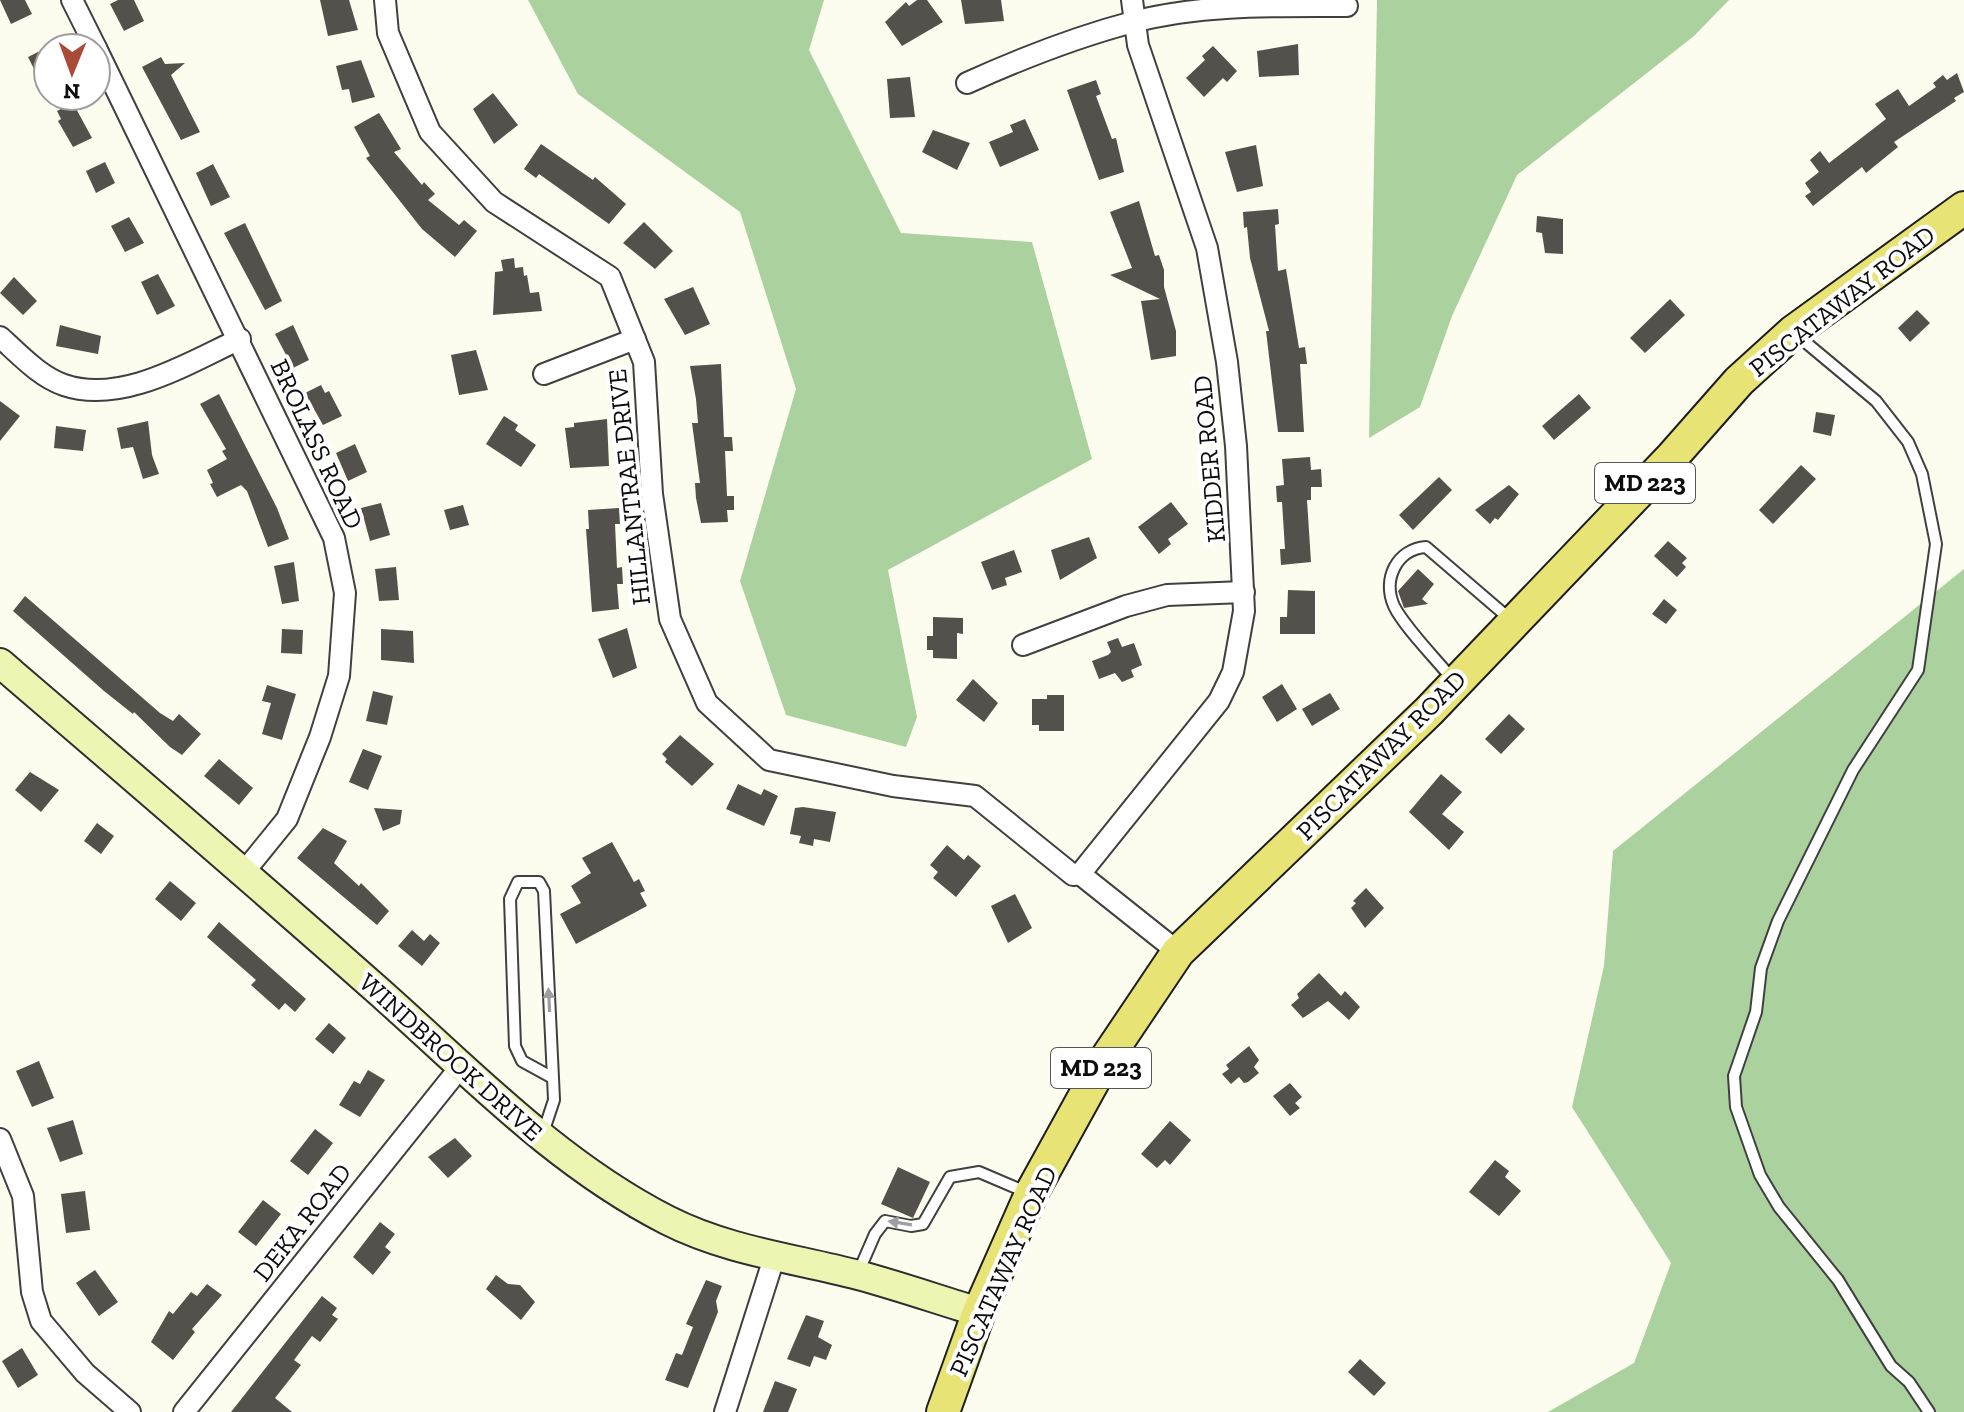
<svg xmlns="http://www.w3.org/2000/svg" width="1964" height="1412" viewBox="0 0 1964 1412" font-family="'Zilla Slab',serif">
<rect width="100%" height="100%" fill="#fdfdef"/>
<g fill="#abd29e">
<path d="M528,0H824L809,50L901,233L1032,242L1092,459L888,570L917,717L906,747L786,715L740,581L796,389L740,212L578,94Z"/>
<path d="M1377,0H1729L1694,36L1517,175L1452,316L1420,407L1369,438Z"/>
<path d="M1964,569V1412H1548L1634,1363L1671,1263L1572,1107L1604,966L1613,851Z"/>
</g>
<g fill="#54504b">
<path d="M0,0H25L32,14L11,24Z"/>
<path d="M118,0H134L144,21L124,31L110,4Z"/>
<path d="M320,0H349L358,30L328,36Z"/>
<path d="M917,0H927L943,22L902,46L885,22L906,2L909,6Z"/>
<path d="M961,0H1001L1004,21L965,24Z"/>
<path d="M1298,44L1299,75L1259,77L1257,51Z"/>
<path d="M1213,46L1237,71L1227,82L1223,78L1204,97L1186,78L1205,60L1202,56Z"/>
<path d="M48,47V97L28,57Z"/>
<path d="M161,57L165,64L185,63L171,75L200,132L181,140L142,67Z"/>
<path d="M361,60L375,97L352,103L349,89L342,90L336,66Z"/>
<path d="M1957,73L1964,92L1954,98L1956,101L1894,142L1898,147L1866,173L1862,167L1813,206L1805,196L1811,192L1805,183L1819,172L1810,160L1820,151L1829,163L1886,119L1875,104L1898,89L1909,106L1936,87L1933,83L1943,75L1947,80Z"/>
<path d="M910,77L915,117L890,118L887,79Z"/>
<path d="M1096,80L1101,94L1096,96L1112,139L1116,138L1124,172L1099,180L1067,90Z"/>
<path d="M493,93L518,125L494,144L473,109Z"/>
<path d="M73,103L92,138L73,147L58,121L61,119L57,111Z"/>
<path d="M379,113L401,149L394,152L422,185L424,182L435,194L428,200L459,225L464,220L477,231L455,257L422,229L366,158L370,156L354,127Z"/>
<path d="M1025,119L1039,150L1000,167L989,142L1013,132L1010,125Z"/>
<path d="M933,130L970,143L957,170L922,152Z"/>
<path d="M541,144L593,180L595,177L626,204L609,224L539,174L536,178L524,169Z"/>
<path d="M1256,145L1263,186L1237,192L1225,152Z"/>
<path d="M105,162L115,183L96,193L86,171Z"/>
<path d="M213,164L230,197L211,206L196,173Z"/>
<path d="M1139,201L1155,256L1159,255L1164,270V287L1176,331V356L1151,360L1141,301L1160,299L1110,275L1132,268L1110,212Z"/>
<path d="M1278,209L1279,224L1275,225L1278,271L1286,269L1299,348L1305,347L1307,364H1300L1304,432H1278L1266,331H1269L1250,258L1247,227L1244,228L1243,212Z"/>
<path d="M1537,216L1563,219V254L1545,253L1542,233L1536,232Z"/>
<path d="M129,217L144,243L125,252L111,226Z"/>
<path d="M644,222L673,251L655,269L623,243Z"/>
<path d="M245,223L282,301L265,310L224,233Z"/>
<path d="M514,258L515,268L523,267L524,276L527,275L530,293L539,292L542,311L493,315L495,272L503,271L501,260Z"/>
<path d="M158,274L175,306L157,315L141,282Z"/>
<path d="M14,277L37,301L23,315L0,293Z"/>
<path d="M693,287L710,324L685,335L664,299Z"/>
<path d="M1670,299L1685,315L1645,353L1630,338Z"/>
<path d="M1917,310L1930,323L1910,342L1898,328Z"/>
<path d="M60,325L101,336L98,354L56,346Z"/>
<path d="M293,325L309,360L293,368L275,334Z"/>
<path d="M476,350L488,390L459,395L451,355Z"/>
<path d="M721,364L724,437H732L733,451H725L727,496H734V510H727L728,522L701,523L696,498L695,483H700L692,423H698L696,399L690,366Z"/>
<path d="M321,385L325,393L329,391L342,416L323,425L305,393Z"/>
<path d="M219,394L277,508L289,539L268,547L247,491L241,485L217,497L210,484L213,483L207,470L227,459L222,451L226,449L200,404Z"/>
<path d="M1579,394L1591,408L1554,440L1542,426Z"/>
<path d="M0,401L20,416L0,441Z"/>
<path d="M1816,412L1835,415L1831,436L1813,432Z"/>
<path d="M504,416L518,425L515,430L536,445L521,467L486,444Z"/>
<path d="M607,419L609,466L570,468L565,428L574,427V423Z"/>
<path d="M148,421L152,455L159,474L143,479L133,447L121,449L117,428Z"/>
<path d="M56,426L86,430L83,451L54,448Z"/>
<path d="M355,444L367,472L348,481L336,453Z"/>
<path d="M1310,457L1311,470L1321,469L1322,487H1311V500H1307L1311,562L1281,565L1280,549H1285L1282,502H1277L1276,486L1284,485L1282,459Z"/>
<path d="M1801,465L1816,479L1773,524L1759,510Z"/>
<path d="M1439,477L1452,490L1413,530L1399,515Z"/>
<path d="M1509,485L1519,494L1498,520L1495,518L1490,524L1475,510Z"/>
<path d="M1171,502L1188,524L1168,539L1171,544L1159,554L1138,527Z"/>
<path d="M381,503L390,535L370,541L361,508Z"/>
<path d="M463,505L469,525L450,530L444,510Z"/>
<path d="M619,508L620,524H615L617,568L622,567L623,584H617L619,609L592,612L586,529H589L588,510Z"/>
<path d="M1089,537L1097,558L1060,580L1051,550Z"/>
<path d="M1668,541L1687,558L1682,563L1686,567L1677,577L1654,556Z"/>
<path d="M1014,550L1022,572L1005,578L1007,585L992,590L981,562Z"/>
<path d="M294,562L299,601L282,604L274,566Z"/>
<path d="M396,567L399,600L379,601L375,569Z"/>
<path d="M1418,569L1434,584L1422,599L1428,604L1404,608L1398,591Z"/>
<path d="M1288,590L1315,591V634H1280V617H1287Z"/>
<path d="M25,596L160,713L173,721L179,714L201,734L182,755L170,747L134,712L133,714L104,691L13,611Z"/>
<path d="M1664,599L1677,610L1666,624L1652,614Z"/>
<path d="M933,617L963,618V634L957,633V659L933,658V650H927V636H933Z"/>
<path d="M627,628L637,668L613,678L598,639Z"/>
<path d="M282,629L303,630L302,654L281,653Z"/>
<path d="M381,629L413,631L414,663L381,660Z"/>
<path d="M1118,638L1122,647L1134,643L1142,665L1131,670L1134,677L1122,682L1115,673L1099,679L1092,661L1108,655L1111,652L1107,642Z"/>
<path d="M973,679L998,703L984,722L956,700Z"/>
<path d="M1282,684L1297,709L1277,722L1262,697Z"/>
<path d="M267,685L296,694L282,740L262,734L271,703L262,701Z"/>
<path d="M373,691L393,696L387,725L366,721Z"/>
<path d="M1330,693L1340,709L1312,726L1302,709Z"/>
<path d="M1047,695H1064V731H1039V725H1032V699H1047Z"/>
<path d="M1509,714L1525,729L1501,754L1485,739Z"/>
<path d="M680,735L714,764L692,786L665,762L667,759L662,754Z"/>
<path d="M363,749L382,756L368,790L349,782Z"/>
<path d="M219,759L253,788L239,805L204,776Z"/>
<path d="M30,772L59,790L41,812L15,790Z"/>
<path d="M1441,774L1462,792L1442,814L1464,832L1449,850L1409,812Z"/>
<path d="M738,784L761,795L764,789L778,796L764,826L726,809Z"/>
<path d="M803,807L836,812L830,842L814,839L813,846L799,843L801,836L790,834L795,808Z"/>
<path d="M374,808L402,810L400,824L383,831Z"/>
<path d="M97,823L114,836L101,854L84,841Z"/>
<path d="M323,828L347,841L334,863L359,886L361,883L389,911L377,925L297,858Z"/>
<path d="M612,842L634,882L639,879L645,891L640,893L647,906L576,944L560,914L581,903L571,886L591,873L582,858Z"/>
<path d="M947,845L964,860L968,855L981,866L956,897L933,878L938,872L930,865Z"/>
<path d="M170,881L196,903L181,921L155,899Z"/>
<path d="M1366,888L1384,908L1365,928L1351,908L1356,903L1353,901Z"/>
<path d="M1015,894L1032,928L1008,943L991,906Z"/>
<path d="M219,922L306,999L295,1012L285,1003L279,1010L251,985L256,980L207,937Z"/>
<path d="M412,930L424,941L430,934L440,943L422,966L398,946Z"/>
<path d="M1319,973L1341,996L1345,991L1360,1007L1349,1020L1328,1001L1303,1018L1291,1005L1299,998L1297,994Z"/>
<path d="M329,1023L346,1038L333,1054L315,1039Z"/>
<path d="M1249,1046L1259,1060L1254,1067L1259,1073L1248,1082L1244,1083L1239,1077L1231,1084L1222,1074L1229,1069L1226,1065Z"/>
<path d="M39,1061L54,1098L32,1107L16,1071Z"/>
<path d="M368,1070L385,1080L360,1117L339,1105L354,1081L360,1084Z"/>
<path d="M1290,1083L1302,1097L1295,1103L1300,1108L1290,1116L1273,1096Z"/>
<path d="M73,1120L83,1154L60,1162L47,1128Z"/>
<path d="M1170,1121L1191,1140L1170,1165L1165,1160L1157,1168L1141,1154Z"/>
<path d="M315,1129L333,1143L308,1175L290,1161Z"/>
<path d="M455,1138L472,1156L448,1178L428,1157Z"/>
<path d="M1495,1160L1509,1171L1505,1177L1521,1191L1499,1216L1469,1192Z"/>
<path d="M898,1167L930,1182L913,1218L881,1204Z"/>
<path d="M85,1191L90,1230L66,1233L61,1194Z"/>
<path d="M263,1200L281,1214L256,1246L238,1232Z"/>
<path d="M380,1222L395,1234L385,1247L391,1252L373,1275L353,1257Z"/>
<path d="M95,1270L118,1302L99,1316L76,1283Z"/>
<path d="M496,1275L508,1284L520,1285L535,1302L521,1320L486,1289Z"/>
<path d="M706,1280L722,1286L716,1301L718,1312L688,1388L665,1380L676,1353L682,1355L693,1327L686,1324Z"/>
<path d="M207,1284L222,1295L192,1329L195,1332L173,1360L151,1342L169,1311L173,1314L191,1292L197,1296Z"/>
<path d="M322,1296L337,1308L332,1315L338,1319L320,1342L312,1336L294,1360L301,1365L275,1398L292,1412H231Z"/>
<path d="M806,1315L824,1321L818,1337L832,1345L826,1360L814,1356L810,1367L787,1359Z"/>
<path d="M22,1348L38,1375L18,1388L2,1361Z"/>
<path d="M1360,1359L1386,1383L1374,1396L1348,1372Z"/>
<path d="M775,1381L797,1389L788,1412H763Z"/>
</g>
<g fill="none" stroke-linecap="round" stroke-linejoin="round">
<g stroke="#404040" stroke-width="14">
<g id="lane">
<path d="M1798,336L1876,401L1908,442L1922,474L1936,544L1918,670L1853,770L1778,921L1761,968L1756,1012L1734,1076L1736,1107L1760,1175L1779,1207L1838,1280L1891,1366L1909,1382L1929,1412"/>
<path d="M1453,680C1438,661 1404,627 1394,606C1382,579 1397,549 1426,547L1511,620"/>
<path d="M543,1133L554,1100L553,1078L544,891L539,882H518L510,899L515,1046L522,1061L553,1078"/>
<path d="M858,1273L875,1234L885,1221L911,1226L923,1224L950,1177L979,1172L1026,1192"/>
</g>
</g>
<g stroke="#404040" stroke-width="24">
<g id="street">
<path d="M72,0L96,48"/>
<path d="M385,0L388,33L430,132L494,202L610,277L644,362L652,494L670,619L707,703L769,760L893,786L975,796L1073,875L1080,874L1178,952"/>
<path d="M96,48L334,538L345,593L339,676L320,737L287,819L244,872"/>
<path d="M967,83C1020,59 1076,37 1133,22C1202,4 1276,6 1347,6"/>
<path d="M0,337C19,354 40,377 64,385C122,405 190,362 240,339"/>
<path d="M544,374L635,339"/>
<path d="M1023,645L1126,606L1167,595L1244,592"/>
<path d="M1080,874L1219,701L1233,672L1244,611L1236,446L1227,362L1207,248L1138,45L1132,0"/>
<path d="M0,1139L23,1196L32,1292L41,1321L85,1373L130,1412"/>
<path d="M184,1412L462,1065"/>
<path d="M725,1412L774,1258"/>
</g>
</g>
<g stroke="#2f2f2f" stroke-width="32">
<path id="secondary" d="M0,663C126,771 251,878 375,988C469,1071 554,1162 667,1220C728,1251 793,1258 858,1275C899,1286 939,1300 979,1312"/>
</g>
<g stroke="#1e1e1e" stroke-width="36">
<path id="primary" d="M943,1412L979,1312L1032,1192L1102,1065L1178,952L1429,711L1672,457L1739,381L1793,332L1964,208"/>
</g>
<use href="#lane" stroke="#fff" stroke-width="10"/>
<use href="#street" stroke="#fff" stroke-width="20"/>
<use href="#secondary" stroke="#eef5b2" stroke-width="28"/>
<use href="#primary" stroke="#e7e375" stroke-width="32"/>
</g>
<defs><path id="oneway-solid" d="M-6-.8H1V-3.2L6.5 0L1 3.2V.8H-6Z" transform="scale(2)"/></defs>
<g fill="#9e9e9e">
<use href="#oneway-solid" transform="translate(549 1000) rotate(-93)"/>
<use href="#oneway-solid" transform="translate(900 1223) rotate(-171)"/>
</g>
<g text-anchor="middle" stroke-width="8" stroke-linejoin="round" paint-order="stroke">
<g fill="#fff" stroke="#565656" stroke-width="2">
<rect x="1595" y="463" width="100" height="40" rx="6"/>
<rect x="1051" y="1048" width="100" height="40" rx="6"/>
</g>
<g font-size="24" font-weight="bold" fill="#0d0d0d">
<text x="1645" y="491">MD 223</text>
<text x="1101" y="1076">MD 223</text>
</g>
<g font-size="26" fill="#0d0d0d" stroke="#fff">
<text transform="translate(1842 301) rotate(-38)" y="9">PISCATAWAY ROAD</text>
<text transform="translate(317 444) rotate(65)" y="9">BROLASS ROAD</text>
<text transform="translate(1209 459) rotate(-95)" y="9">KIDDER ROAD</text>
<text transform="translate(629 487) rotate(-96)" y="9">HILLANTRAE DRIVE</text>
<text transform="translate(1381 755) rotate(-45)" y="9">PISCATAWAY ROAD</text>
<text transform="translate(451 1057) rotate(42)" y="9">WINDBROOK DRIVE</text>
<text transform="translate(302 1222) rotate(-52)" y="9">DEKA ROAD</text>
<text transform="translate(1003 1271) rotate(-66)" y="9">PISCATAWAY ROAD</text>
</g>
</g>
<g transform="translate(72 72) rotate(181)"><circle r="38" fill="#ffffff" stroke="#9e9e9e" stroke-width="2"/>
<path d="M0-6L14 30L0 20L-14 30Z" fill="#ab4a37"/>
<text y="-12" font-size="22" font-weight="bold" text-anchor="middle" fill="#0d0d0d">N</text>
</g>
</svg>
